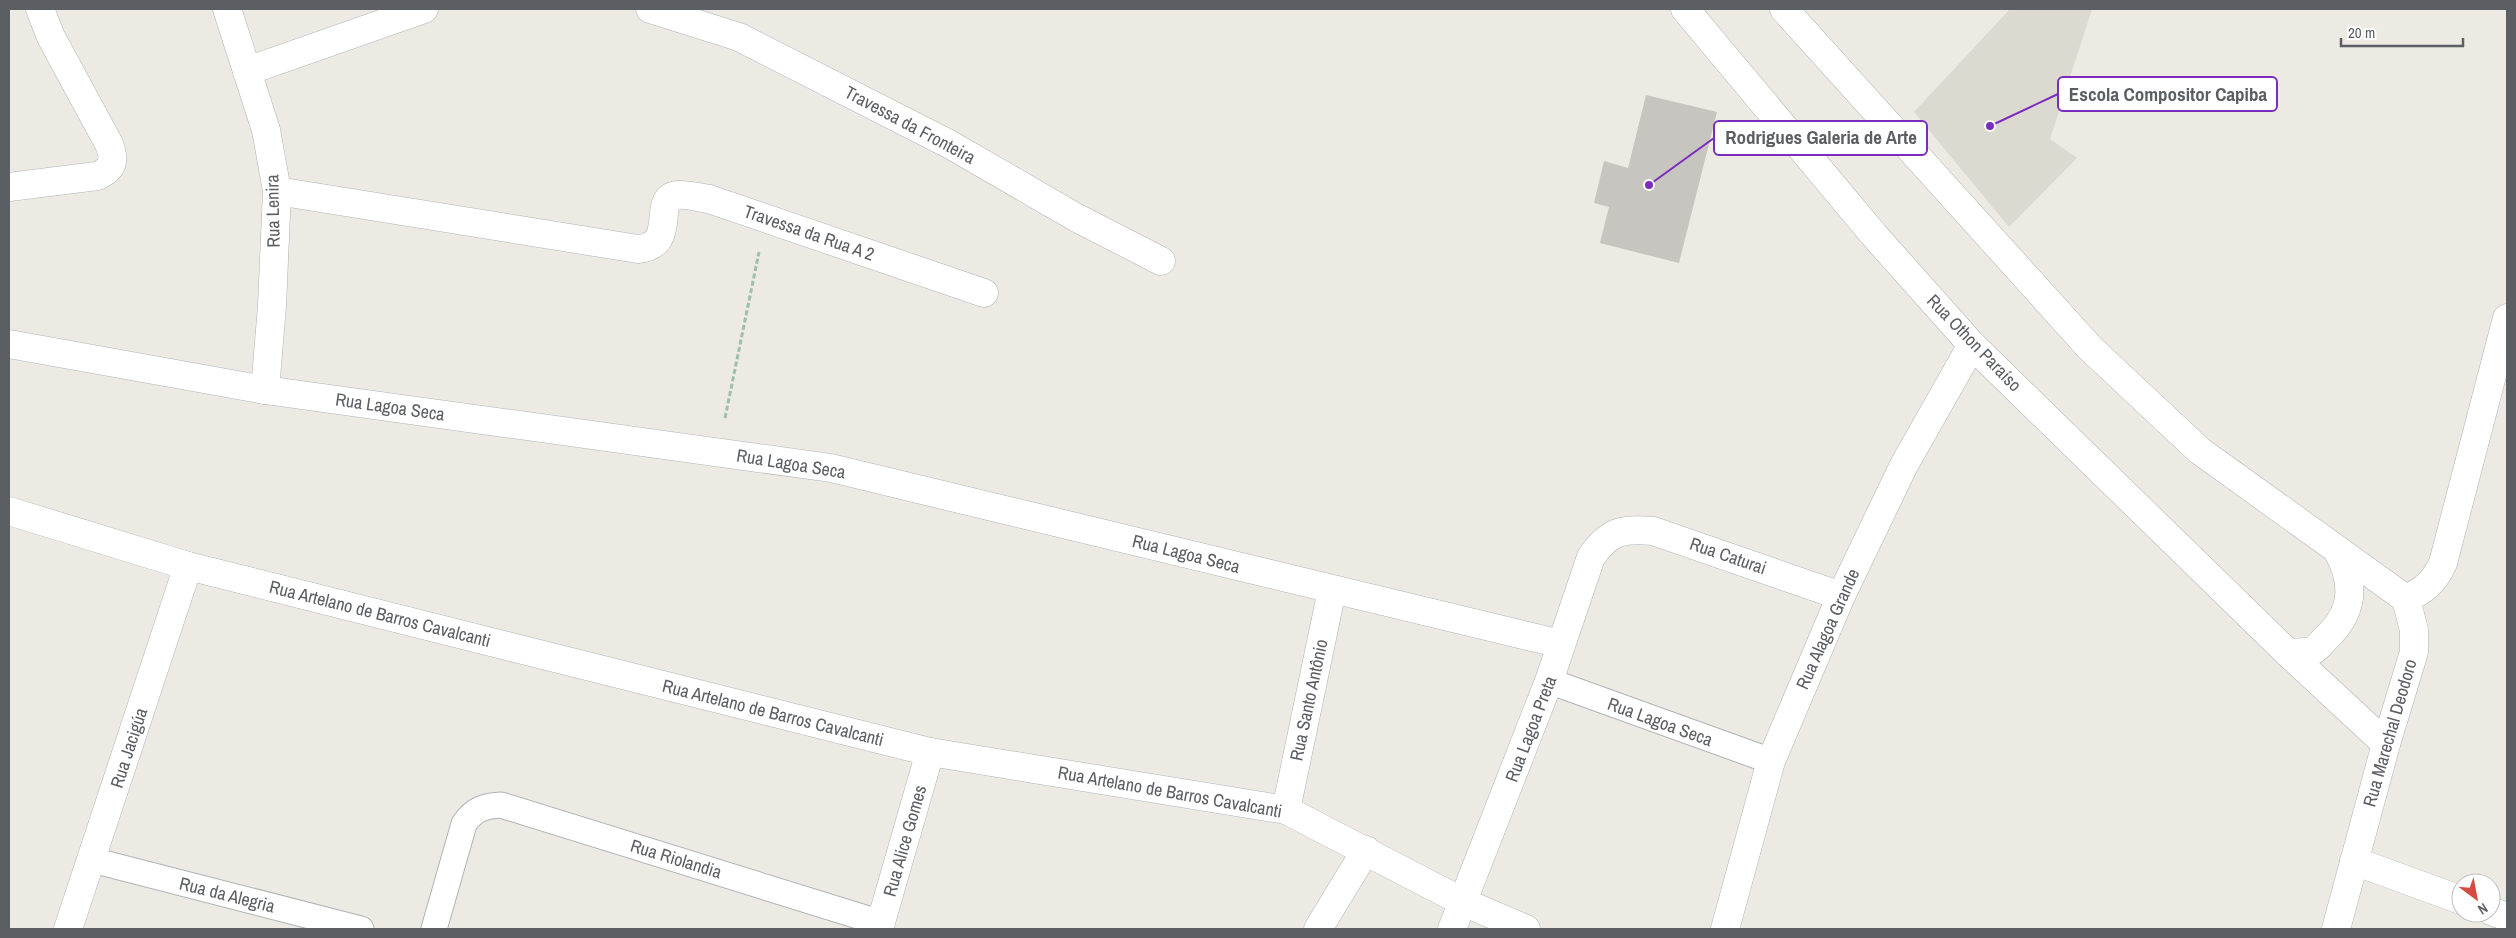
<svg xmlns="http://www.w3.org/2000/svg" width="2516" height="938" viewBox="0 0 2516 938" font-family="'Archivo Narrow',sans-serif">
<rect width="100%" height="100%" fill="#eceae3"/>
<path fill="#dcd9d1" d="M2010,9H2092L2050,139L2077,158L2009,227L1914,112Z"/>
<path fill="#c7c5c0" d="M1646,95L1717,112L1679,263L1600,243L1609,207L1594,203L1604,161L1628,168Z"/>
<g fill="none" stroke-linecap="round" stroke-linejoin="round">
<g stroke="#b0b3b7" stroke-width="27">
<g id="service">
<path d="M1549,681L1771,761"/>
<path d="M92,860L361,929"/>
<path d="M434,929L464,824C474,809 484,806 501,805L881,923"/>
</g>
</g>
<g stroke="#b0b3b7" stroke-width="29">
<g id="minor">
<path d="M227,9L266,130L277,191L272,306L265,390"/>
<path d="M650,9L739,37L949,144L1077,218L1161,261"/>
<path d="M1685,9L1874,235L1972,345L2288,653L2386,744"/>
<path d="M1784,9L2090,348L2200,451L2406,599"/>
<path d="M247,71L424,9"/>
<path d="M9,187L97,176C114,169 115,160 109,144L51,37L40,9"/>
<path d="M277,191L638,249C680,245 650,197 678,195C688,194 700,198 709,199L984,293"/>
<path d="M9,344L265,390L831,468L1561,644"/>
<path d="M9,511L188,566L930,752L1286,810L1463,902L1526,929"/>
<path d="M2406,599C2425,590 2434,582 2443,563L2507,318"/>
<path d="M2288,653C2295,652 2305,653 2312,651C2317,649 2322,642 2326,638C2355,611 2355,582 2337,550"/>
<path d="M1286,810L1332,590"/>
<path d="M2354,861L2461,900"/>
<path d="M2491,911L2507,917"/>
<path d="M68,929L188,566"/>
<path d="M879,929L930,752"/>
<path d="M1318,929L1366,850"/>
<path d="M1452,929L1549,681L1591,557C1609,531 1622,528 1653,531L1841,596"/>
<path d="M1725,929L1771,761L1841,596L1904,465L1972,345"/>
<path d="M2336,929L2386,744L2414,652V630L2406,599"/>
</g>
</g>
<path stroke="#9cc1a6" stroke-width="3" stroke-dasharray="5 2.5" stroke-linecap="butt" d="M725,418L759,252"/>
<use href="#service" stroke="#fff" stroke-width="25"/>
<use href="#minor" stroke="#fff" stroke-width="28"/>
</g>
<g text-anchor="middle" stroke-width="4" stroke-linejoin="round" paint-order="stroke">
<g font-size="18" fill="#5b5e62" stroke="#fff">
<text transform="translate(910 125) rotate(28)" y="6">Travessa da Fronteira</text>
<text transform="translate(273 211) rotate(-91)" y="6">Rua Lenira</text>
<text transform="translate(809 233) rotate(19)" y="6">Travessa da Rua A 2</text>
<text transform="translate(1974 343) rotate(46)" y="6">Rua Othon Paraíso</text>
<text transform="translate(390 407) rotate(8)" y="6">Rua Lagoa Seca</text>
<text transform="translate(791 464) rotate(9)" y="6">Rua Lagoa Seca</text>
<text transform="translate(1186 554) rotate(14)" y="6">Rua Lagoa Seca</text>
<text transform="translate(1728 556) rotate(19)" y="6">Rua Caturai</text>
<text transform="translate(380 614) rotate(14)" y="6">Rua Artelano de Barros Cavalcanti</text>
<text transform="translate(1828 629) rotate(-66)" y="6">Rua Alagoa Grande</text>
<text transform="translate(1309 700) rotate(-78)" y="6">Rua Santo Antônio</text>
<text transform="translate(773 713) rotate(14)" y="6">Rua Artelano de Barros Cavalcanti</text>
<text transform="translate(1660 722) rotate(20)" y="6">Rua Lagoa Seca</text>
<text transform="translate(1531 729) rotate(-69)" y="6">Rua Lagoa Preta</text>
<text transform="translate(2390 733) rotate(-74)" y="6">Rua Marechal Deodoro</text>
<text transform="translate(129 748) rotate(-72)" y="6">Rua Jacigúa</text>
<text transform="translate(1170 792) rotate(10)" y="6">Rua Artelano de Barros Cavalcanti</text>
<text transform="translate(905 841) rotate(-74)" y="6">Rua Alice Gomes</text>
<text transform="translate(676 859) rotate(17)" y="6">Rua Riolandia</text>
<text transform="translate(227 895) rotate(14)" y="6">Rua da Alegria</text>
</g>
</g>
<path fill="none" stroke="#7b2cbf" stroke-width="2" d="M1990 126L2058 94M1649 185L1714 138"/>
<g fill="#7b2cbf" stroke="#fff" stroke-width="2">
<circle cx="1990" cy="126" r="5"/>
<circle cx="1649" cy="185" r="5"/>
</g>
<g fill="#fff" stroke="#7b2cbf" stroke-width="2">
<rect x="2058" y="77" width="219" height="34" rx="5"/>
<rect x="1714" y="121" width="213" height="34" rx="5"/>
</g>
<g font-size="19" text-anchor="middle" font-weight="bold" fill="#5b5e62">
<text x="2168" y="101">Escola Compositor Capiba</text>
<text x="1821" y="144">Rodrigues Galeria de Arte</text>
</g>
<rect width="2516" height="938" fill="none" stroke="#5b5e62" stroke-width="20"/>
<g transform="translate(2476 898) rotate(148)"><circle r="24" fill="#ffffff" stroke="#bdbfc0"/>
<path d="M0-4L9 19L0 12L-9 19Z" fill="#d44b41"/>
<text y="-8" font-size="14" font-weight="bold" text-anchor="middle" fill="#5b5e62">N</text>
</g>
<path d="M2341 38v8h122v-8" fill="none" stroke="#5b5e62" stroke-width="2.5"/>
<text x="2348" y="38" font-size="15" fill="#5b5e62" stroke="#ffffff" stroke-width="4" paint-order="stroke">20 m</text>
</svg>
